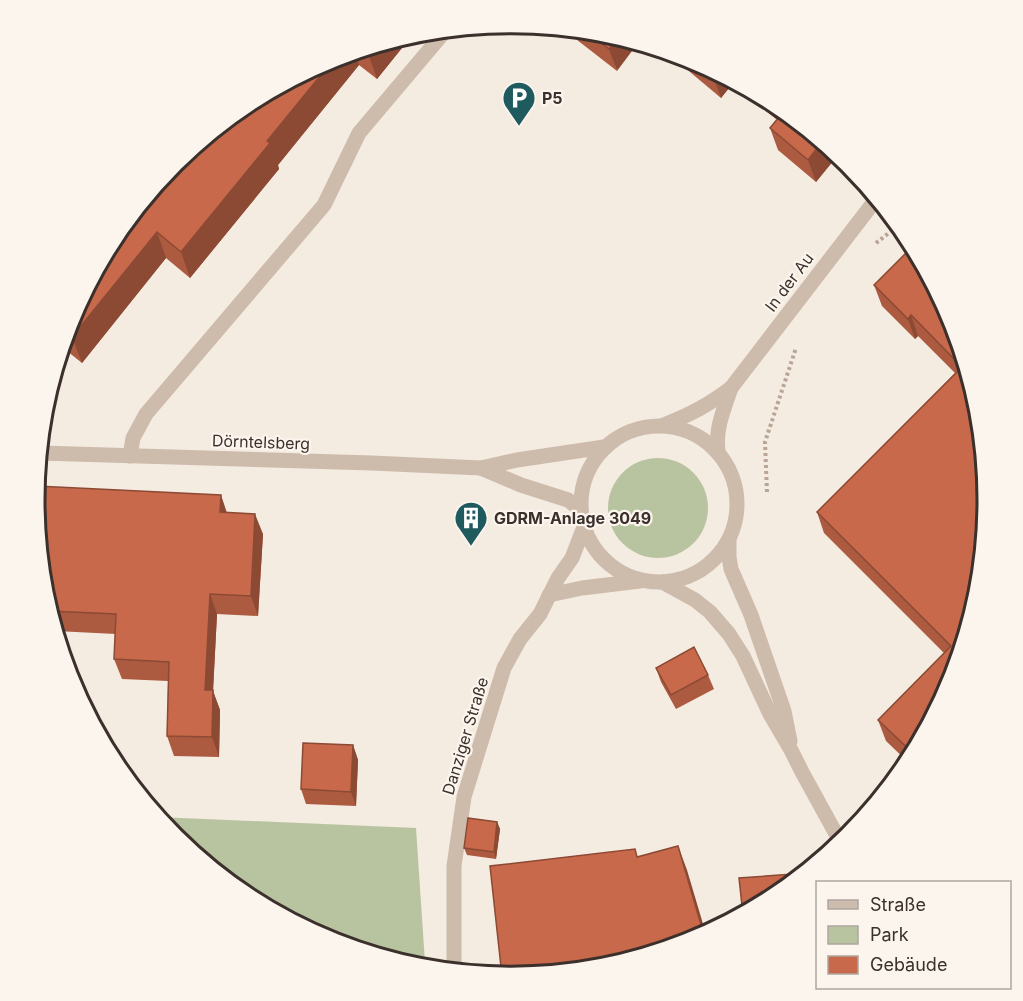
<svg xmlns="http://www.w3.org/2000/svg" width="1023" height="1001" viewBox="0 0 1023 1001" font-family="Inter,sans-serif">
<rect width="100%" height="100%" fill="#f4ebe1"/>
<g fill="#b8c4a0">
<circle cx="658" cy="508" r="50"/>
<path d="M158,817L416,828L425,963H403L329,941L246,897L174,837Z"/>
</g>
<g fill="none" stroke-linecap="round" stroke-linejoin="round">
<g stroke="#b9a596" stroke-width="4" stroke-dasharray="3 3" stroke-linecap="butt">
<path d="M876,243L899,225"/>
<path d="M767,492L765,442L796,348"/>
</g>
<path stroke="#cdbbac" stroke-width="15" d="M130,456L133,438L146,414L324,205L359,133L446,30"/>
<g stroke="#cdbbac" stroke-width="15">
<path d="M40,453L372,463L481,468L517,460L604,447"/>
<path d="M481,468L521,485L568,500L581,510"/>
<path d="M549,595L582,588L640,581"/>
<path d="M455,971L454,960V866L464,797L504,668L520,639L540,614L558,578L572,558L584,527"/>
</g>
<g stroke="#cdbbac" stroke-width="15">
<path d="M664,425C691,414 707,406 731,388L877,198"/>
<circle cx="659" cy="504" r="78"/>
<path d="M718,451C715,429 724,409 731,388"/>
<path d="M729,540V557L731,569L751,615L784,711L790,741"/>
<path d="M664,583L695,600L710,612L729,634L743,656L770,714L791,750L802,772L841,843"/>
</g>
</g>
<g fill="#ac5a40">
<path d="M563,29L605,33L617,71Z"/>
<path d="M410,36V38L377,79L359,65L278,165L279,169L190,278L166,258L82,363L62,347L71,318L329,60Z"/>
<path d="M665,51L694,60L777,105L838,155L816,182L778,150L770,128L777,120L733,83L721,98Z"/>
<path d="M913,246L979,408L952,683L909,763L886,741L878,720L944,653L824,533L817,512L955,373L918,336L915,339L882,306L874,285Z"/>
<path d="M227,513L263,534L258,616L217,614L213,691L220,710L219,757L174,756L167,736L168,681L122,679L114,659L116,634L56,631L44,593Z"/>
<path d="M656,668L708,675L714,689L676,709L661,682Z"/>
<path d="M353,745L358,760L356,806L306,804L301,789Z"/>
<path d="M497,822L500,829L496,859L467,855L464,848Z"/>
</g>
<g fill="#8c4a34">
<path d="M410,36V38L377,79L368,53L373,47Z"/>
<path d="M618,37L638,43L617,71L609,49Z"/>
<path d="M355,52L359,65L278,165L279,169L190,278L181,252L267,141L334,59Z"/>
<path d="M716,72L732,81L733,83L721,98L713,76Z"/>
<path d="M822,142L838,155L816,182L808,160Z"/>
<path d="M157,232L166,258L82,363L72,337Z"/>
<path d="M911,315L918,336L915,339L908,319Z"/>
<path d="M221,495L228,516L220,512Z"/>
<path d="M255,514L263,534L258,616L251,596Z"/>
<path d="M210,594L217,614L213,691L220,710L219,757L212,737L205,690Z"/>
<path d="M353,745L358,760L356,806L351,792Z"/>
<path d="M497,822L500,829L496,859L494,852Z"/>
<path d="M678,846L687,870L706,934L704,935Z"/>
</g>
<g fill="#c8694b" stroke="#8c4a34" stroke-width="1.5">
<path d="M586,31L605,33L618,37L609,49Z"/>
<path d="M373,47L368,53L364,50Z"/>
<path d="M334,59L267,141L270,143L181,252L157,232L72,337L67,333L71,318L116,235L175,163L247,104L329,60Z"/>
<path d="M693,60H694L716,72L713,76Z"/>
<path d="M776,104L822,142L808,160L770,128L784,111Z"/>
<path d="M913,246L952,318L979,408L988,501L979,594L952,683L914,754L878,720L951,646L817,512L962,367L911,315L908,319L874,285Z"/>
<path d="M36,486L221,495L220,512L255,514L251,596L210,594L205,690H213L212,737L167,736L169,662L114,659L116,614L49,611L44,593L35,500Z"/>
<path d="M694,647L708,675L671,695L656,668Z"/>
<path d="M303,743L353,745L351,792L301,789Z"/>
<path d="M468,818L497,822L494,852L464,848Z"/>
<path d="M678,846L704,935L694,941L604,968L511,977L502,976L490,866L635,849L637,857Z"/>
<path d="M793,874V883L776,897L743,915L739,878Z"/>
</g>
<defs>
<g id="parking-pin" transform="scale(1.725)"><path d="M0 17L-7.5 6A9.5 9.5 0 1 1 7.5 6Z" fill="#1f5a5e" stroke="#fbf5ee"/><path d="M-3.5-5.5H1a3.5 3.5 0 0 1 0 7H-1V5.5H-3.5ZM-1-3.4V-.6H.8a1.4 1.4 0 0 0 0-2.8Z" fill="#fff"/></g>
<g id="building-pin" transform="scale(1.725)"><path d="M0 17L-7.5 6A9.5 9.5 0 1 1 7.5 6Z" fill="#1f5a5e" stroke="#fbf5ee"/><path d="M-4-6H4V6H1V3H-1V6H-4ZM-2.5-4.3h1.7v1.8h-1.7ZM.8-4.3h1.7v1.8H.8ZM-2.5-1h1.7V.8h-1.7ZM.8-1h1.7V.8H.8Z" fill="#fff"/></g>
</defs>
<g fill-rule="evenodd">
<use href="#parking-pin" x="519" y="98"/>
<use href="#building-pin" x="471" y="518"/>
</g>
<g text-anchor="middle" stroke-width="4.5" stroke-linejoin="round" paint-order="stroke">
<g font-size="16" font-weight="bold" fill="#3b302b" stroke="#fbf5ee" text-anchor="start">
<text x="542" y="104">P5</text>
<text x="494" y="524">GDRM-Anlage 3049</text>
</g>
<g font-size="16" fill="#3b302b" stroke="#fbf5ee">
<text transform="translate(789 282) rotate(-53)" y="6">In der Au</text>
<text transform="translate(261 442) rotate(2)" y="6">Dörntelsberg</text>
<text transform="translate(465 736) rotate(-73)" y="6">Danziger Straße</text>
</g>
</g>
<path d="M0 0H1023V1001H0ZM45 500a466 466 0 1 1 932 0a466 466 0 1 1-932 0Z" fill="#fbf5ee" fill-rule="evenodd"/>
<path fill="none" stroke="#3b302b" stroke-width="3" d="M45 500a466 466 0 1 1 932 0a466 466 0 1 1-932 0Z"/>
<rect x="816" y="881" width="195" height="108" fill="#fbf5ee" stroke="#aea6a0" stroke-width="1.5"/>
<rect x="828" y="900" width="30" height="9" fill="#cdbbac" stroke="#aea6a0" stroke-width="1.5"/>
<text x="870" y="911" font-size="18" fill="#3b302b">Straße</text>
<rect x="828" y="926" width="30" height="18" fill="#b8c4a0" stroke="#aea6a0" stroke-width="1.5"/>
<text x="870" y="941" font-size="18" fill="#3b302b">Park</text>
<rect x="828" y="956" width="30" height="18" fill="#c8694b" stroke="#aea6a0" stroke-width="1.5"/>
<text x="870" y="971" font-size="18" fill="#3b302b">Gebäude</text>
</svg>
